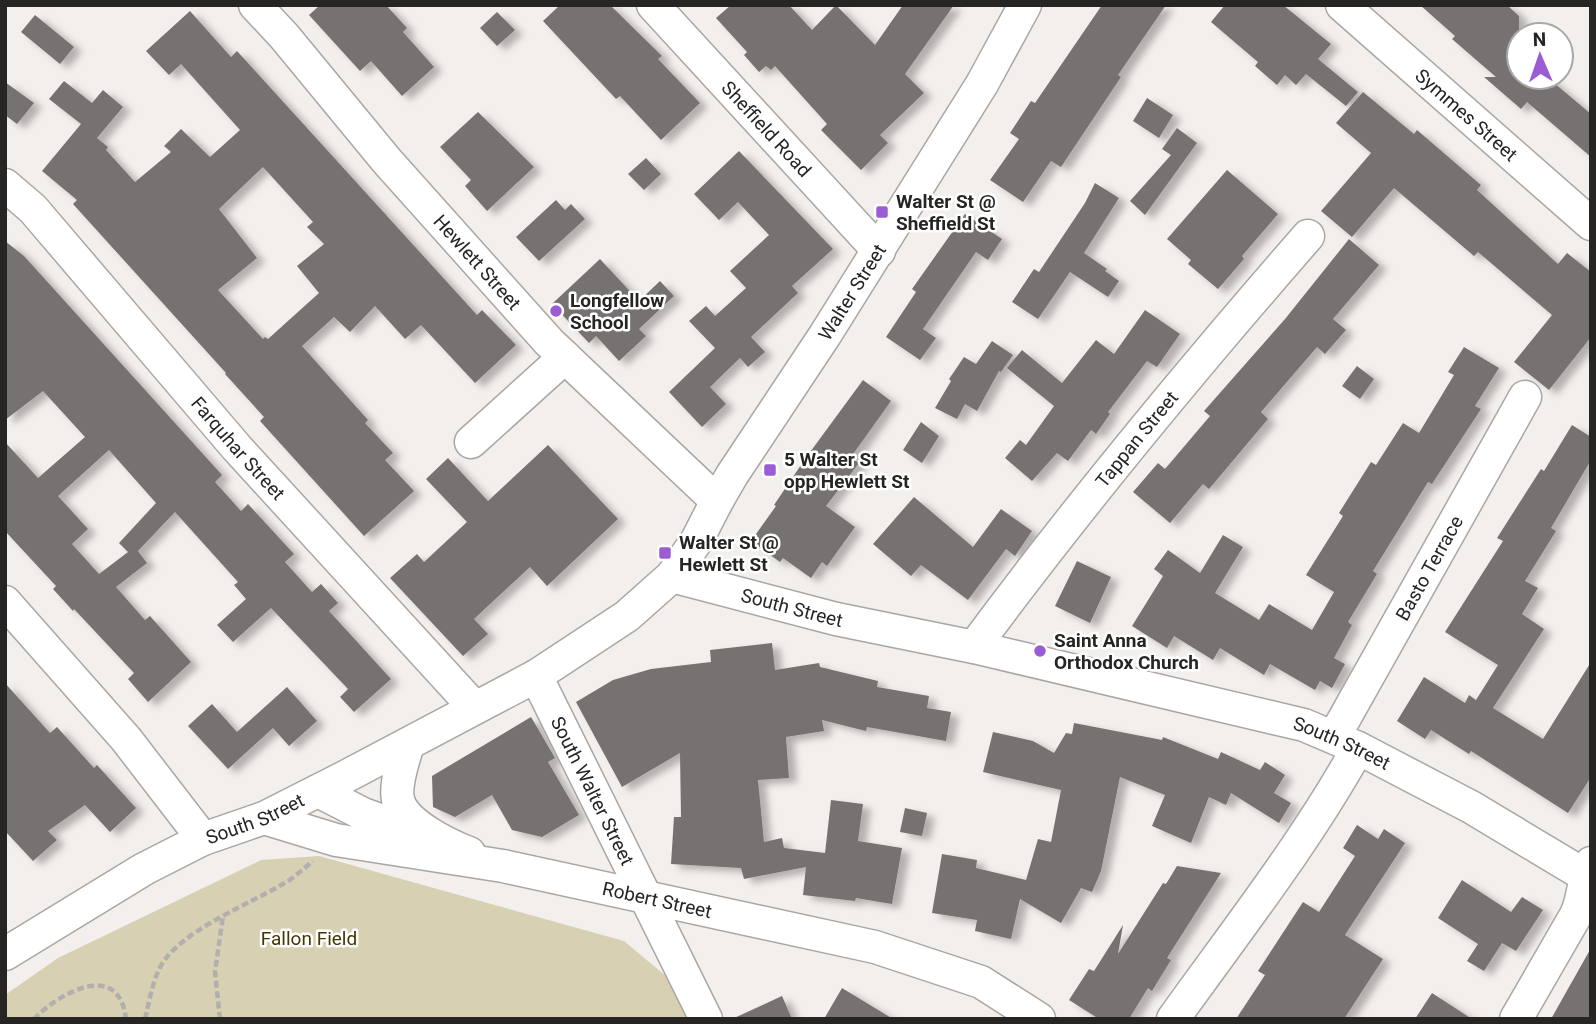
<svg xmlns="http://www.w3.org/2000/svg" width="1596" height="1024" viewBox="0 0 1596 1024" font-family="Roboto,sans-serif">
<defs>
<filter id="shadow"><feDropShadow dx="8" dy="4.5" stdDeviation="3.5" flood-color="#0004"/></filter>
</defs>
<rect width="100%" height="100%" fill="#f3efed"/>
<path fill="#d8d0b3" d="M319,856L624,941L697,1002L704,1019H5V995L58,958L261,860Z"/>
<g fill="#767271" fill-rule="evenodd" filter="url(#shadow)">
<path d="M320,5H386L407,28L403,32L434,67L402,96L371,61L360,71L309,15Z"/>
<path d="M560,5H610L662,56L658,59L700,103L661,140L620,96L616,99L543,21Z"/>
<path d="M731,5H789L812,30L836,5L875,45L903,5H954L905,74L924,93L880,135L888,143L861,170L821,130L827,124L775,66L771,70L766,66L759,72L744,55L747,52L716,18Z"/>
<path d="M1102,5H1166L1118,75L1121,77L1061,167L1051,161L1023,202L990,180L1019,139L1010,133L1031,101L1035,103Z"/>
<path d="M1225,5H1283L1331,44L1318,59L1358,92L1346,106L1306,74L1296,85L1285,75L1277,85L1255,66L1258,62L1211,22Z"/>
<path d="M1420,5H1507L1519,16V77H1547L1591,114V157L1527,102L1521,109L1484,77H1496L1452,39L1455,36Z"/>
<path d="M190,11L231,57L237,51L477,315L482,310L516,345L475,383L421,325L405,339L375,306L350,332L334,317L302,346L368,420L365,423L393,453L385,460L414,491L364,536L260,421L264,417L225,374L226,373L73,204L77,200L42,171L81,124L49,99L64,81L92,103L103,90L123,107L97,138L108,147L106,150L135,182L171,152L164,146L181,129L210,157L240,130L181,64L169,75L146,51ZM263,167L313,222L307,227L324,244L297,266L319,293L268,339L265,337L263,339L218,290L257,258L219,209Z"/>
<path d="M497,12L515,30L497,46L480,28Z"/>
<path d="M35,15L74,47L60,64L21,32Z"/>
<path d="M5,82L34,103L17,124L5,115Z"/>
<path d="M1363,92L1414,134L1417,130L1481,185L1477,190L1558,264L1567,253L1591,272V337L1549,390L1514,362L1552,315L1478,252L1474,256L1394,188L1352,237L1321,211L1371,153L1336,123Z"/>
<path d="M1147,98L1173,115L1159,138L1133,121Z"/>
<path d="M478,112L534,167L487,211L465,186L471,180L440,147Z"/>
<path d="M1177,128L1197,143L1145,215L1130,201L1171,155L1162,149Z"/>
<path d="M739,151L833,249L792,286L798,293L751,337L765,352L748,367L740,358L710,387L726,404L702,427L669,392L715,348L689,321L706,306L715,316L746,288L730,271L769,235L738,202L719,220L694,194Z"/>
<path d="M646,158L661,174L644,190L628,174Z"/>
<path d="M1227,170L1278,214L1242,256L1244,259L1218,289L1188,264L1191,260L1167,239Z"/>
<path d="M1095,183L1119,198L1084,253L1107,269L1105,271L1119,281L1108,297L1070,272L1038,319L1012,302L1034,269L1039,272L1085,203Z"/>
<path d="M556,200L565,210L571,204L585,219L539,261L516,237Z"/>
<path d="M965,214L1002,239L988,260L976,252L923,329L936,338L920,360L886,337L916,292L912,289Z"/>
<path d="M1349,239L1379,265L1333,319L1346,330L1325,354L1317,347L1261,412L1268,419L1209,489L1203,484L1170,523L1133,492L1158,463L1165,469L1210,416L1204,411L1285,319Z"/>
<path d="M5,241L24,256L222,475L215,482L241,511L248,504L294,554L285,562L312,592L321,584L338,603L329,611L391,679L354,712L340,697L348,689L271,608L233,642L217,625L246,599L234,585L238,582L175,512L138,551L147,563L116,587L145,620L150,616L191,662L148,702L128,679L134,673L74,609L73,611L53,589L56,586L5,531V442L38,478L85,437L43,391L5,420ZM109,450L156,503L119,543L128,552L99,574L72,544L88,529L58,496Z"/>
<path d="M600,259L639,301L660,281L674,296L639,329L646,336L619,361L596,336L589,343L552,304Z"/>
<path d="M1145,310L1180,334L1157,367L1147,361L1108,412L1110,414L1096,434L1091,430L1068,461L1057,453L1032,481L1005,458L1020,440L1026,445L1054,406L1007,368L1022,350L1062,383L1096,340L1114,354Z"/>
<path d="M992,341L1013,355L1001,372L999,371L977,411L965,404L957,419L935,408L951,381L949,379L964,357L976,364Z"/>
<path d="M1464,347L1499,368L1475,406L1481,409L1432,484L1428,482L1373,571L1377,574L1348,622L1352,625L1334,658L1345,664L1332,688L1320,681L1315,690L1270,664L1264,675L1220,648L1213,660L1174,636L1167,648L1132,626L1163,576L1154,569L1168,550L1200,573L1223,535L1243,547L1215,593L1259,620L1269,604L1312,630L1334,592L1306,575L1343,516L1339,513L1371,462L1376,465L1403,423L1419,433L1454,375L1448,372Z"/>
<path d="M1357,366L1374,379L1360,399L1342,386Z"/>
<path d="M863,380L891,401L851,457L859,463L826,506L855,527L827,566L822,562L811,578L783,558L780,562L751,541L776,506L774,505L805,459Z"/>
<path d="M921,422L939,436L922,463L903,450Z"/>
<path d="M1572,425L1591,437V460L1551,528L1556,531L1525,581L1538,588L1522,614L1544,629L1493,708L1543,739L1591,662V777L1568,813L1471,751L1469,754L1431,730L1425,739L1397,721L1424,677L1465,703L1469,695L1476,700L1498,665L1445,632L1503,541L1497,538L1541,469L1544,471Z"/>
<path d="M548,445L618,519L547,586L530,567L474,619L488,634L463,656L390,578L417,554L424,562L467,522L426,479L448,458L488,501Z"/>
<path d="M914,497L973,547L1001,509L1032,531L1015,556L1006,549L968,600L921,565L911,576L873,544Z"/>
<path d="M1077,561L1111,577L1090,623L1055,606Z"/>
<path d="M772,643L775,670L819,663L820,667L878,681L877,687L929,696L927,708L951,712L946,741L867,727L866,731L822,720L824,731L786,737L789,778L758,780L764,842L782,838L784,848L825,853L831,800L863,804L858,841L902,848L892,904L856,898L855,901L803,895L806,867L744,879L741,868L671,864L674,817H681L680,753L622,787L576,702L613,680L651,669L711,662L710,650Z"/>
<path d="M5,683L50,733L57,727L94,768L97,765L136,808L110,832L85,805L48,831L57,840L33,861L5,831Z"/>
<path d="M287,687L317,721L289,746L273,728L228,769L188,726L212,704L237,732Z"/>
<path d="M531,717L555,758L548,762L579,815L542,837L512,830L492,795L455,817L433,807L432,776Z"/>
<path d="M1074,723L1162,740L1163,737L1218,759L1221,752L1260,770L1265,762L1285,775L1274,793L1291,803L1279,823L1231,793L1226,805L1209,797L1191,843L1152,826L1165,795L1120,777L1101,871L1092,892L1081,888L1061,923L1020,899L1011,939L975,931L977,920L932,913L942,854L977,860L976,868L1026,880L1038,839L1051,842L1061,790L983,772L993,732L1033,741L1054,753L1066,733L1072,734Z"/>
<path d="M905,808L927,813L922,836L900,832Z"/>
<path d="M1357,825L1378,839L1384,829L1405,843L1345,935L1383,959L1344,1019H1236L1265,975L1258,971L1303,902L1319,912L1355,856L1343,848Z"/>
<path d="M1177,866L1221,873L1167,958L1171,960L1152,991L1148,988L1129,1019H1099L1069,1000L1089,969L1094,971L1123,925L1118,954L1163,883L1166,884Z"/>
<path d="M1462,880L1511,912L1522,897L1543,910L1516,951L1502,943L1484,971L1467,961L1478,944L1438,918Z"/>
<path d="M1591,948V1019H1551Z"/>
<path d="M842,988L893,1019H824Z"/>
<path d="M1432,993L1472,1019H1415Z"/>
<path d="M782,996L792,1019H732Z"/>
</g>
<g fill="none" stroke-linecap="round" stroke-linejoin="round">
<g stroke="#aaa6a4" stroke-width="35">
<g id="minor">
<path id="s1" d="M255,5L284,36L387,161L549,342L717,501"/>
<path id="s2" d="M653,5L879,251"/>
<path id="s3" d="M1342,5L1591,224"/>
<path id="s4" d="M5,185L33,209L237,448L474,707"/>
<path d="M471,442L565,357"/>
<path id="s5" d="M672,576L836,619L974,647L1304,725L1358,748L1471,807L1591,879"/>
<path d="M5,602L126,739L203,839"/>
<path id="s6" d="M974,647C1079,505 1192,369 1308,236"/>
<path id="s7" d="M536,676L706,1019"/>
<path id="s8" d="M1334,737L1525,397"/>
<path d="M408,744C404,759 393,787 399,803C407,825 448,845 469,853"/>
<path d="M318,791L363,814L424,836"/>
<path id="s9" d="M264,818L336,840L503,866L875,947L981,982L1039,1019"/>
<path id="s10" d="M5,954L144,869L203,839L264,818L343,778L536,676L627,616L672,576L697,540L717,501L732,475L825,335L982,84L1025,5"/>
<path d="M1173,1019C1236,931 1306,842 1358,748"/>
<path d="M1516,1019L1576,915C1584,898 1583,880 1591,863"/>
</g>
</g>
<g stroke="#b2afad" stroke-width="4.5" stroke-dasharray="7 3.5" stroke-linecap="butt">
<path d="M34,1019C59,993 119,959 126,1019"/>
<path d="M145,1019C150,999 153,975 166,958C191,927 249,904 283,884C294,878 303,869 313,861"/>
<path d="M220,1019L215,972L223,916"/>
</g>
<use href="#minor" stroke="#fff" stroke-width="32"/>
</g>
<g fill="#9a5dd4" stroke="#fff" stroke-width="2.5">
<rect x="875" y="205" width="14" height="14" rx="3.5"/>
<circle cx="556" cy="311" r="7"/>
<rect x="763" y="463" width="14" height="14" rx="3.5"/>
<rect x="658" y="546" width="14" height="14" rx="3.5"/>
<circle cx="1040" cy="651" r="7"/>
</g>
<g text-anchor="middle" stroke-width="5" stroke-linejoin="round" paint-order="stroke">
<g font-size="19" fill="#262524" stroke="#fff">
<text dy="7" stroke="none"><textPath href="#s3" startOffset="166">Symmes Street</textPath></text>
<text dy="7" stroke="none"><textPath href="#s2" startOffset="168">Sheffield Road</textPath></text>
<text dy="7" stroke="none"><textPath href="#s1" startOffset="340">Hewlett Street</textPath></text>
<text dy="7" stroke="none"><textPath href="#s10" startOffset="1106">Walter Street</textPath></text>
<text dy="7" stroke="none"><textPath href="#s6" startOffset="264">Tappan Street</textPath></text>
<text dy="7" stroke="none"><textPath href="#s4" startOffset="352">Farquhar Street</textPath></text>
<text dy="7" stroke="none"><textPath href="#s8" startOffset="194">Basto Terrace</textPath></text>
<text dy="7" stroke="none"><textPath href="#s5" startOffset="124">South Street</textPath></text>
<text dy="7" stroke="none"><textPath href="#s5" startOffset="691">South Street</textPath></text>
<text dy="7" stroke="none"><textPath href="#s7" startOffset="128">South Walter Street</textPath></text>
<text dy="7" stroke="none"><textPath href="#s10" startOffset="285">South Street</textPath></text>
<text dy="7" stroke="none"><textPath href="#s9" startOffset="402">Robert Street</textPath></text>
</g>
<g font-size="19" font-weight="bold" fill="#262524" stroke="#fff" text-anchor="start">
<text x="896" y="208">Walter St @<tspan x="896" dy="22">Sheffield St</tspan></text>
<text x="570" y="307">Longfellow<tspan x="570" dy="22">School</tspan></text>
<text x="784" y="466">5 Walter St<tspan x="784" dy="22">opp Hewlett St</tspan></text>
<text x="679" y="549">Walter St @<tspan x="679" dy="22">Hewlett St</tspan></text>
<text x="1054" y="647">Saint Anna<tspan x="1054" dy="22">Orthodox Church</tspan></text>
</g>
<g font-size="19" fill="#433600" stroke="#fff">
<text x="309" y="945">Fallon Field</text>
</g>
</g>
<rect width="1596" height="1024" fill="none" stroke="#262524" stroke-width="14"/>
<g transform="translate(1540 56) rotate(358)"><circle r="33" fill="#ffffff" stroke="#a8a8a7" stroke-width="2"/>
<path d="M0-5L12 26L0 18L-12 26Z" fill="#9a5dd4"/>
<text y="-10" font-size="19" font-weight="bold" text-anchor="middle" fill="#262524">N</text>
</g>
</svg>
